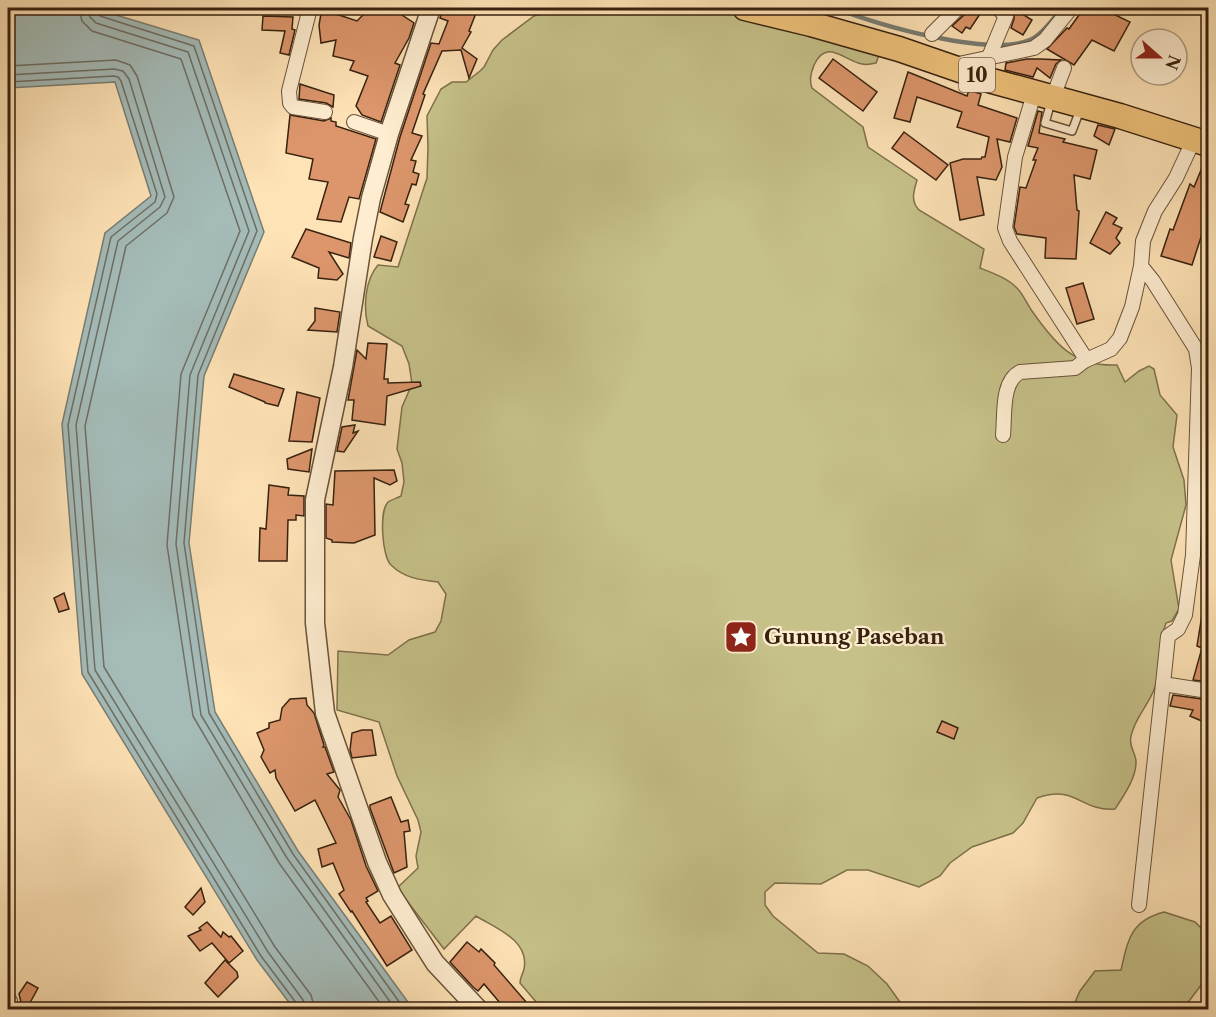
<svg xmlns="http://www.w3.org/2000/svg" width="1216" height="1017" viewBox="0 0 1216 1017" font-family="'Libre Caslon Text',serif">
<rect width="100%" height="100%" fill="#fee3b6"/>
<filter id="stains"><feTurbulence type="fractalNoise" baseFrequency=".00333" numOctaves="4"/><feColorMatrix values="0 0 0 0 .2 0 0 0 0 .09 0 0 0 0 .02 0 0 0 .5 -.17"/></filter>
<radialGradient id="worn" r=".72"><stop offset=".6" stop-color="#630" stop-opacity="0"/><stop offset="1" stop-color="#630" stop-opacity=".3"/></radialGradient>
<g fill="#c6c189" stroke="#7e714c" stroke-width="1.5">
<path d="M565,8H775L879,55L876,63C872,64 866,65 862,64C843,60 827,38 814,65C811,73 809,80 812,88L863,127L868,147L917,180C914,191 910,200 919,210L984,249L980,268C993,273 1007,278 1017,288C1023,294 1027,304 1032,311C1055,344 1074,367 1117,365L1125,382L1139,371L1149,366L1154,369L1160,395L1177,415L1173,447L1184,480L1186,505L1171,560L1179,609L1172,621L1166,623C1158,644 1162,667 1155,687C1149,705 1135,717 1131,736C1128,747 1137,754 1136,763C1136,778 1123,797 1115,809C1081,812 1076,784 1037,798L1023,823L1013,833L972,847L950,863L940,876L919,887L868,870H847L821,884L775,883L765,892V905L773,916L818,953L844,954L868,966L887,984L905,1009H542L520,983C520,977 523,974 524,969C530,940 495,928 476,916L444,949L397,888L418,868L416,856L421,832L418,820L397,776L379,722L337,710L338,651L388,655L409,640L435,632L441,621L446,594L438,582C420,580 404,578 391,565C382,557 379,511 388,502C391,500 397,498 401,496L404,482L402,463L397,449L402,407L412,384L409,364L402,346L368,326C363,307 365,280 378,265L398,267L427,178L428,147L427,116L441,89L452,82H466L480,71L484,67L493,50L502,40L534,16Z"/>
<path d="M1164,912L1195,922L1208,935V976L1183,1009H1072L1080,991L1095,971L1121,970C1128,940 1130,921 1164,912Z"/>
</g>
<path fill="#a4bbb8" stroke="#787d74" stroke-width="1.5" d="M8,8H93L199,40L264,232L204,376L189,543L215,712L298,851L413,1009H294L257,960L82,674L62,424L105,233L151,196L115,82L8,88Z"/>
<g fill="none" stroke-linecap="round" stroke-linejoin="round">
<g stroke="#6e6e64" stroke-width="1.5">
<path d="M79,8L82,21L92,31L181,59L240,231L181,374L167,545L193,716L279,863L385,1010"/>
<path d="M88,8L90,17L96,23L188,52L249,231L190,375L176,544L201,715L287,858L396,1010"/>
<path d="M95,8L96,13L100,16L194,46L257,231L198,375L184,543L209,713L293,854L405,1010"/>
<path d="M8,66L116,60L130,65L137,76L174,197L167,213L126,246L85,426L104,667L275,947L311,995L315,1010"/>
<path d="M8,75L114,69L123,71L129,79L165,197L160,207L118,241L76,425L95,670L268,952L303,1000L306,1010"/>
<path d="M8,82L114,76L118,77L121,81L157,194L155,202L111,237L68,425L88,672L261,956L297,1004L298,1010"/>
</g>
<path stroke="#787d74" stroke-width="4.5" d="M835,8C874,24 997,60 1034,38C1045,31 1054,18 1062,8"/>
</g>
<g fill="#dd966c" stroke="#37210f" stroke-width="1.5">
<path d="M322,8H339L336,14L357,21L370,8H401L399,13L414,23L409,38L395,63L400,65L381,122L362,115L356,106L368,76L350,70L354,61L333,56L336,40L321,43L319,25Z"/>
<path d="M443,8H478L469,31L471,32L462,48L477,59L469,78L461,50L442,51L423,94L425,95L412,133L422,136L411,160L416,161L413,172L419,174L416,185L412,184L405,204L409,205L403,222L380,212L400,137L431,43L439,44L448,21L440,18Z"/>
<path d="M967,8H984L970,29L966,27L962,33L952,26L965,14Z"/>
<path d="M1084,8H1101L1130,22L1114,51L1092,40L1074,65L1047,49L1067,28L1069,29Z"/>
<path d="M1014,9L1032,20L1023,35L1011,28L1014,19Z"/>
<path d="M263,16L293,17L292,29L295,30L289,55L280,53L285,31L262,30Z"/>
<path d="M833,59L877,92L863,111L819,78Z"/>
<path d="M1027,59H1040L1061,60L1056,64L1050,78L1037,68L1033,77L1005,70L1006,63Z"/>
<path d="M908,72L967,96L969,90L981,94L978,105L1017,118L1010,142L997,139L1002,167L996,180L977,177L984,215L960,220L950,163L963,159H981L982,157H985L989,137L957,127L962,112L917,97L910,122L894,118Z"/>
<path d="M300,84L334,95L333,107L326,103L299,99Z"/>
<path d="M1038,111L1042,112L1039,133L1065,139L1063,142L1097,150L1090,179L1074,175L1077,210L1079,211L1076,259L1045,258L1046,238L1017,234L1014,227L1020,187L1026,188L1036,160H1033L1038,148L1028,146Z"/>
<path d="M290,115L324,121L331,118V121L336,122V126L376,139L359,199L349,197L341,222L317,219L328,182L309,179L313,159L286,153Z"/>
<path d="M1098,125L1115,129L1109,145L1094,136Z"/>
<path d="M904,132L948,165L936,180L892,148Z"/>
<path d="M1206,158H1209V236L1202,234L1192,265L1161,256L1170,229L1173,230L1190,184L1194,187Z"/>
<path d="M1106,212L1117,218L1113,224L1122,228L1116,238L1120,243L1110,254L1090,243Z"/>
<path d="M306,229L351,243L349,258L329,252L343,274L337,280L318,278L319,268L292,257Z"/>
<path d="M381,236L397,242L391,261L374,257Z"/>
<path d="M1083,283L1094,319L1077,324L1066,288Z"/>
<path d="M315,308L340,312L337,332L308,330L315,321Z"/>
<path d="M368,343L387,344L384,379H388V383L420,382L421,386L387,396L385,425L352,420L354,400H348L357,350L366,359Z"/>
<path d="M234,374L284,389L278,406L265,403V402L229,387Z"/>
<path d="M297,392L320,398L312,442L289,441Z"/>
<path d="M355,425L353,433L358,431L344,452L337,451L342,427Z"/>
<path d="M312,449L309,472L288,469L287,459Z"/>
<path d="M394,470L397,481L390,485L374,478L375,535L354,543L332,542V540L326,538V504L333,505L335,471Z"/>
<path d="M269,485L289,488L288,495L304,496V516L296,515V520H288L287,561H259L260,528L266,529Z"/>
<path d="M64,593L69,609L59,612L54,598Z"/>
<path d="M1202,615H1209V682L1193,680L1202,648L1197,646Z"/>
<path d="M1173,695L1209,700V724L1190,716L1193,710L1170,706Z"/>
<path d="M306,698L307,705L314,713L324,745L323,747H325L334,772L327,774L340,790L338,797L351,820L366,866L378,891L366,898L368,901L366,902L380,923L391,916L412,950L387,966L352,911L351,912L339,894L344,890L333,863L322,867L318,849L336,843L315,800L295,811L276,778L275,770L270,773L261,757L264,750L257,733L269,728V723L280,720L282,708L290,699Z"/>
<path d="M942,721L958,728L954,739L937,732Z"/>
<path d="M362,730H372L376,755L352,758L350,750L352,733Z"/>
<path d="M391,797L401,822L408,820L410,831L404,832L407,867L394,873L370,808V805Z"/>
<path d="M201,888L205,902L193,915L185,907Z"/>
<path d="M207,922L221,937L223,932L229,937L231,936L243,951L229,963L212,943L200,951L188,936L201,930L199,928Z"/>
<path d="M467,942L479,952L481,949L495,963L494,965L533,1010H506L484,984L478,991L473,987L450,962Z"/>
<path d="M225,960L237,972L238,977L218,997L205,983Z"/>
<path d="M27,982L38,988L26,1010H23L19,994Z"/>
</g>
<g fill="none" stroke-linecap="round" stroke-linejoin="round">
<g stroke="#695239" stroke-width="10">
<path id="service" d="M1051,102L1045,123L1072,131L1080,110"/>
</g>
<g stroke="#695239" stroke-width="16">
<g id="minor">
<path d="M310,8L289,91L290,103L293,107L325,112"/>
<path d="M1204,8L1208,11"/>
<path d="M932,34L958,8"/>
<path d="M989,57L1006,16L998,8"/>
<path d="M954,65L1034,48L1045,40L1071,8"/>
<path d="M1034,94L1015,157L1005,228L1010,241L1084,356V361"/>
<path d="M1053,97L1064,68"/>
<path d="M354,122L389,134"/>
<path d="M1194,139L1176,178L1155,211L1143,241L1141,266L1153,281L1196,349L1199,368L1193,555L1185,615L1178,629L1168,636L1163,684L1208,691"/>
<path d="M1003,435C1005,415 1001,382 1020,372L1075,368L1084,361L1111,349L1120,338L1132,307L1141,266"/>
<path d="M1139,905L1163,684"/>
<path d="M8,1005L10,1001"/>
</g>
</g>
<g stroke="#695239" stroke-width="21">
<path id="tertiary" d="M431,8L389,134L371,198L363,238L343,367L315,500V623L325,713L377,862L392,895L435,963L479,1010"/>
</g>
<g stroke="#37210f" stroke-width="27">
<path id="trunk" d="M745,8L811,24L899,49L992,81L1120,116L1208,144"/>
</g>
<use href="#service" stroke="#feedd0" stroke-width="7"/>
<use href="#minor" stroke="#feedd0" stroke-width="14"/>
<use href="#tertiary" stroke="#feedd0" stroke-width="18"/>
<use href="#trunk" stroke="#efc27b" stroke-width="24"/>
</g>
<defs>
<g id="sight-square" transform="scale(1.725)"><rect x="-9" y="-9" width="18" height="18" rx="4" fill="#8f2418" stroke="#feedd0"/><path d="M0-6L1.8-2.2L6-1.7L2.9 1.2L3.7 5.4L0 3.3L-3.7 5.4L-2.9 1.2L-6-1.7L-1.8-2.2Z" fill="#fff"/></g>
</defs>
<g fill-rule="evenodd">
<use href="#sight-square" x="741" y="637"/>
</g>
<g text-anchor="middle" stroke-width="4.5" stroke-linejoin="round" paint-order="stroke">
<rect fill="#feedd0" stroke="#735e49" stroke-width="1.5" x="959" y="58" width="36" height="34" rx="4.5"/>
<g font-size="20" font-weight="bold" fill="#37210f">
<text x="977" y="82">10</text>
</g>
<g font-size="21" font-weight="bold" fill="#37210f" stroke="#feedd0" text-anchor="start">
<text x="764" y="644">Gunung Paseban</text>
</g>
</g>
<rect width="1216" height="1017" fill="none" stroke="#fee3b6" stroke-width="30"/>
<rect x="9" y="9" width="1198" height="999" fill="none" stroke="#37210f" stroke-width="3"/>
<rect x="15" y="15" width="1186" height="987" fill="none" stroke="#37210f" stroke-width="1.5"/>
<g transform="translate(1159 57) rotate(111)"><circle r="28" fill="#feedd0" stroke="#ae9b83" stroke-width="1.5"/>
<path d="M0-4.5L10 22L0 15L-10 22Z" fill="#8f2418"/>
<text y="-9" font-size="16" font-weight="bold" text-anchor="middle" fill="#37210f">N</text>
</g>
<rect width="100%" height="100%" filter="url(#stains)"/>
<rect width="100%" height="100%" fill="url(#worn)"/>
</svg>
